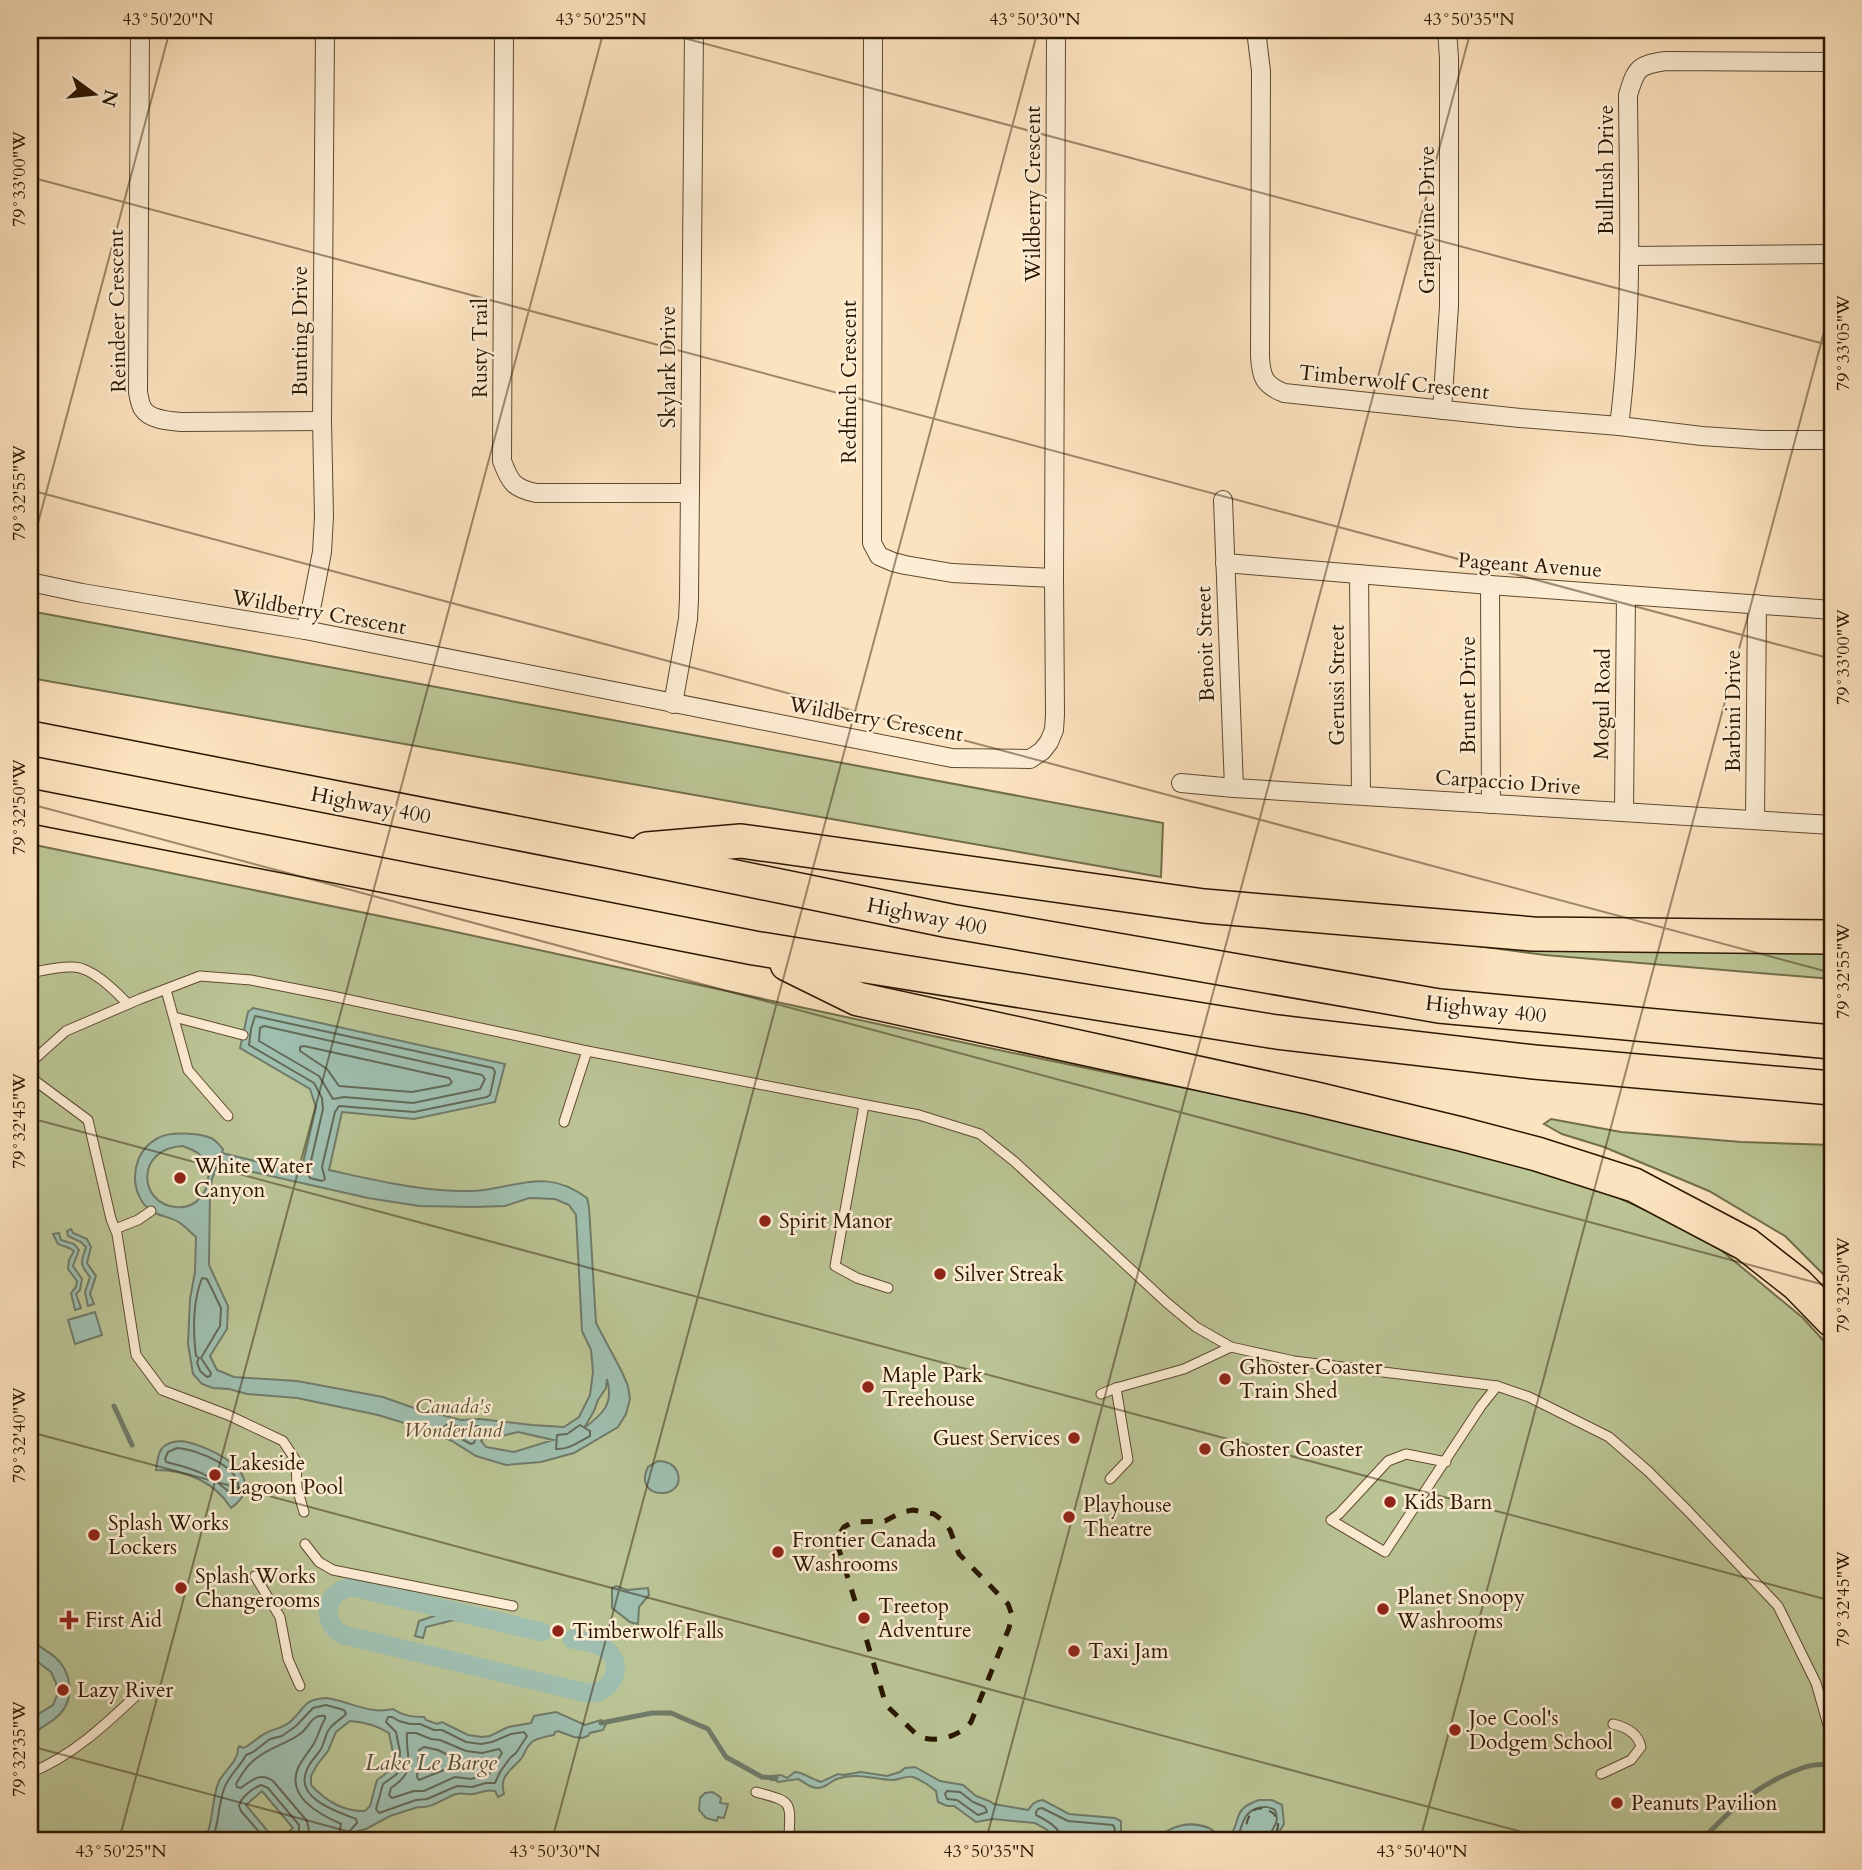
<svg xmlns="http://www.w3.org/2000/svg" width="1862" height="1870" viewBox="0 0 1862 1870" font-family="Cardo,serif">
<rect width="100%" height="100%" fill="#fce3bf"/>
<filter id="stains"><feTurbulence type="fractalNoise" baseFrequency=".00286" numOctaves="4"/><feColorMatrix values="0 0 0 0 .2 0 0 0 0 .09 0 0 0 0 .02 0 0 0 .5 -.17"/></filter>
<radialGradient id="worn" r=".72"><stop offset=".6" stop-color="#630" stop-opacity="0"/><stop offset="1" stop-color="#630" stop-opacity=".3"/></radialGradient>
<g fill="#bbc495" stroke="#726e4a" stroke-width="2">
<path d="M30,611L1163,823L1161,877L30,678Z"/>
<path d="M30,844L433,927L970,1044L1129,1077L1370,1124L1565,1174L1704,1236L1803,1318L1832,1350V1840H30Z"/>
<path d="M1357,930L1832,946V979L1545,955Z"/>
<path d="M1551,1119L1621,1132L1741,1142L1832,1145V1283L1785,1236L1709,1191L1604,1147L1562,1134L1544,1124Z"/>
</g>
<g fill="#9fbeaf" stroke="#707b69" stroke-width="2" fill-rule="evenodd">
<path d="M253,1008L505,1064L495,1102L414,1119L342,1112L329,1170C366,1178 402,1187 440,1190C454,1191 470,1192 484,1190C525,1184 549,1170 587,1198L589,1207L596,1323L622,1372L628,1386L630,1399L626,1414L618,1427L574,1453L541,1462L506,1465L476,1456L452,1441L424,1429L378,1415L297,1398L247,1394L229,1389L213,1388L202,1384L193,1374L188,1344L190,1299L195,1272L196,1237C191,1233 186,1227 180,1223C167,1214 154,1218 143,1203C128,1181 135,1150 158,1138C170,1131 199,1133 211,1138C216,1140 219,1145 223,1149L222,1153L301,1172L316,1107L310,1089L240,1048L248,1012ZM183,1146C187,1148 193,1150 198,1153C212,1163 211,1186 200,1198C194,1205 185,1208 176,1207C138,1204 135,1148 183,1146ZM218,1164L368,1198L419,1206L473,1207L505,1206L529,1198L555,1199L569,1205L576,1215L582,1331L591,1350L593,1372L590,1395L579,1417L564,1427L532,1425L480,1419L461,1420L414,1408L383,1397L297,1381L234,1377L217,1370L210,1356L227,1329L228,1306L209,1265L210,1191L212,1179ZM607,1379C614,1404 603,1414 584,1428L594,1411L598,1400L606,1388ZM518,1432L553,1440L514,1452L486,1447L481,1441L486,1437H497Z"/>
<path d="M71,1229L73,1233L87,1239L91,1247L87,1263L96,1276L90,1294L94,1304L88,1306L85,1292L90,1277C79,1263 81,1263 86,1247L81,1242L68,1236L67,1231Z"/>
<path d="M59,1233L61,1240L74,1244L79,1250L73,1266L82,1279L80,1290L76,1294L81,1308L75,1310L71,1293L76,1287L77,1281L68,1269L69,1260L74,1251L69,1248L58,1244L53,1234Z"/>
<path d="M95,1312L102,1335L75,1344L68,1320Z"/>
<path d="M181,1441C210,1445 274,1477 231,1508C215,1482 186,1470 156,1470C158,1452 160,1442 181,1441Z"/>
<path d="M658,1461C666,1461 673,1463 677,1471C689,1501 631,1501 648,1467Z"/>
<path d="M616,1586L627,1590L648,1588L649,1595L639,1607L638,1624L630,1622L612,1608V1588Z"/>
<path d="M431,1600L462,1608L459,1621L454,1620L426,1627L423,1638L415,1636L419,1621L437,1615L428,1611Z"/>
<path d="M490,1616L542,1628L541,1635L488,1622Z"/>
<path d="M30,1637C37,1646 46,1650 55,1657C72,1672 75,1699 59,1715C48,1726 40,1725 30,1739V1719L53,1705L57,1695L56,1683L51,1672L30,1656Z"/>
<path d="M326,1698C349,1701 370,1715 393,1709C403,1716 412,1717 424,1717L426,1720L437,1724L442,1722L468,1735L482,1737L490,1736L508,1727L531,1723L534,1716L556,1712L585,1725L601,1720L606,1724L603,1730L590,1733L588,1736L582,1738L574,1737L558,1731L555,1732L554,1735C546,1737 539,1737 532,1742C527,1746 526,1750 523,1756C515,1769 498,1773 504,1794L498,1797L495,1791C485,1789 481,1793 473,1794C466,1795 462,1792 456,1794C444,1798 431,1809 418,1807L390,1816L366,1829L358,1831L352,1840H280L293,1828L262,1791L246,1805L275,1840H205C214,1822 211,1800 219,1781C225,1770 239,1760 238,1748L240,1746L243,1748C252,1745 257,1737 266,1733C274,1728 283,1729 291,1721C305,1708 304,1699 326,1698ZM350,1721C365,1722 376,1725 389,1733L393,1753L392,1769L377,1780L370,1806L365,1811C344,1812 325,1800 311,1785V1776L317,1765L328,1751L336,1732Z"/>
<path d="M915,1767L940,1781L963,1785L976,1796L989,1801L994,1804L1028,1810L1033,1804L1038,1801L1043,1800L1069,1814L1115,1818L1121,1821V1833L1117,1840H1057L1046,1829L1035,1823L993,1819L976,1822L954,1806H947L938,1802L936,1791C930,1786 921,1780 913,1777C905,1775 900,1780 892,1780C873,1779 856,1772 837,1779C829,1782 826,1788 817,1788C808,1787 805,1782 798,1779L778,1782L775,1780H771L772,1776L781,1775L787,1778L795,1772C802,1772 812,1779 821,1782L838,1774L843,1775L861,1772L887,1776L900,1772L905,1768Z"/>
<path d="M712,1792L716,1794L721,1798L720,1803L728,1804L724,1818L718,1817L717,1821L706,1818L699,1810L700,1798L705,1793Z"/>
<path d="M1259,1800H1272L1282,1805L1284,1824L1274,1840H1156C1169,1826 1190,1820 1209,1828C1217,1832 1218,1839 1228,1838C1243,1823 1229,1810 1259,1800Z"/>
</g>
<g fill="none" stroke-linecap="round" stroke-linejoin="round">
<g stroke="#646a58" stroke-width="2">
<path d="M255,1016L493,1068L495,1072L490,1095L487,1097L414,1112L339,1106L335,1112L322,1167L325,1179L322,1181L310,1178L308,1174L323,1109L322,1098L314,1083L249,1045L251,1029Z"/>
<path d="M264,1026L482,1075L485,1079L480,1089L413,1103L344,1097L333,1099L319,1076L259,1041L260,1028Z"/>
<path d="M304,1046L449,1078L452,1082L449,1085L412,1092L339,1086L327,1069L300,1051V1047Z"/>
<path d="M202,1278L207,1279L221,1308L220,1326L201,1358L211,1373L210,1376L207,1377L200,1371L197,1362L199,1358L196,1356C193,1332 193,1301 202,1278Z"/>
<path d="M447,1424L461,1427L479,1426L481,1430L476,1437L474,1443L471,1444L445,1430L444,1427Z"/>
<path d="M580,1425L590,1431V1436C579,1442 568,1450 556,1449L557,1435L567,1434Z"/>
<path d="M177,1448C197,1449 248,1469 237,1495L232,1496C215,1475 191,1468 166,1462L165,1459L168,1452Z"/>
<path d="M388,1717H392L399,1721L410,1724H420L434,1730H442L466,1742L481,1744L492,1742L511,1734L524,1732L527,1736L516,1753L510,1758L500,1772L495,1783H486L472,1787L457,1786L427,1799L416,1800L379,1813L376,1809L383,1784L397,1774L399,1769L400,1752L396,1732L386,1722Z"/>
<path d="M407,1733H416L431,1739L440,1740L466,1751L482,1753L499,1749L502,1753L489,1774L471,1779L455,1777L424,1791H414L392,1798L389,1795L391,1788C419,1769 405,1760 407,1733Z"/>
<path d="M424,1747L438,1750L458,1760L459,1764L419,1780L417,1777L419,1750Z"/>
<path d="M947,1791L960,1792L973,1802L985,1807L987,1812L978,1815L957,1800L947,1799L945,1794Z"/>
<path d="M212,1840C219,1824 218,1806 224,1789C228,1776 240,1767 246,1755L253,1752L270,1739L282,1736L296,1726L313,1708L326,1705L344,1710L346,1714C341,1719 334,1723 330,1728C325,1734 325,1742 321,1749C316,1757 309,1762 306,1772C296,1799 338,1812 356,1819L357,1823L347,1834L346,1840"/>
<path d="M266,1840L241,1811L239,1806C241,1797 253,1788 261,1785L268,1788L299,1825V1833L291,1840"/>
<path d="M304,1840L309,1831L307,1821L273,1781C260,1772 252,1780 241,1788L237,1787L236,1784C240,1777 246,1767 252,1762C266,1748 285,1745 300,1734C310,1727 311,1714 325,1716V1719C320,1727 318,1737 313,1745C308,1753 302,1759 298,1768C286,1797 319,1814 341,1824L338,1840"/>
<path d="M1062,1840C1061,1828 1046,1820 1036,1815V1812L1038,1809L1042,1808L1068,1821L1113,1825L1115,1829L1111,1840"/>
<path d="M1236,1840C1243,1828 1241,1813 1258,1808C1265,1806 1269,1807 1275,1810C1281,1826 1270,1827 1269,1840"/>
</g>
<g stroke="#707b69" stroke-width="5">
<path d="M114,1406L132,1445"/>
<path d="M601,1723L652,1713H671L708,1729L726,1757L762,1777L776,1778"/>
<path d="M1702,1840C1733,1807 1760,1782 1805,1767C1813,1764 1823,1765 1832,1764"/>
</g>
<path stroke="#9fbeaf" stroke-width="19" d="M542,1632L353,1587C326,1589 318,1623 344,1635L587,1693C612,1696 627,1663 604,1648C595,1642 582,1641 572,1639"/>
<g stroke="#53513d" stroke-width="2" stroke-dasharray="9 7" stroke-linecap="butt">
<path d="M1161,1840C1174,1832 1195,1832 1207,1840"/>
<path d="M1243,1840C1247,1823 1248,1798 1273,1813C1281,1823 1279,1830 1271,1840"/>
</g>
<g stroke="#5e4a30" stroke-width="11">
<g id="lane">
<path d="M30,973C44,970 59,966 74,967C93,968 115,991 128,1004"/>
<path d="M166,990L188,1070L228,1116"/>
<path d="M174,1017L243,1035"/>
<path d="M30,1063L66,1031L140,999L200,976L251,980L332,996L587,1051L919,1115L980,1134L1015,1162L1166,1302L1196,1327L1231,1347L1294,1361L1497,1386L1529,1397L1609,1437L1649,1472L1688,1511L1778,1606L1816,1683L1832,1739"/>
<path d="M30,1077L88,1120L111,1219L117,1234L136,1355L162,1390L228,1415L283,1441L296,1461L297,1488L304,1512"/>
<path d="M864,1105L835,1266L857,1278L888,1288"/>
<path d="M564,1122L587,1051"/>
<path d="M115,1229L138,1220L151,1211"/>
<path d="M1101,1394L1116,1388L1184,1369L1231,1347"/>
<path d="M1446,1462L1406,1454L1388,1461L1339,1514L1331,1520L1385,1552L1481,1406L1497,1386"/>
<path d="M1110,1479L1128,1460L1116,1388"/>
<path d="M305,1544L319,1562L333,1570L513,1606"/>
<path d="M255,1576L280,1617L288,1659L300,1686"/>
<path d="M30,1773C74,1755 106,1724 140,1692"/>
<path d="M1601,1774L1631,1760L1641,1747C1638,1733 1626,1727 1613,1724"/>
<path d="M756,1792C791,1802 791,1799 789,1836L791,1840"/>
</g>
</g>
<g stroke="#5e4a30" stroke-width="20">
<g id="street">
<path d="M140,30L138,392C139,397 140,405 143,409C150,420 170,421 181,422L322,421"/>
<path d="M504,30L502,461C510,482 513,488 536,493H690"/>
<path d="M873,30L872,543L879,556L893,562L905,565L952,573L1054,578"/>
<path d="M1256,30L1261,71L1260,356C1261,377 1264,385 1284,393L1520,418L1619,426L1702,436L1763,440H1832"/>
<path d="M1629,256L1832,254"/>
<path d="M1442,410L1449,306V58L1447,30"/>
<path d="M1619,426C1633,317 1629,205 1628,95C1636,68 1638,65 1666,61L1832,62"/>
<path d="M1223,500L1234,788"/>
<path d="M1225,563L1490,585L1832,610"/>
<path d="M1359,574L1361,795"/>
<path d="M30,582L82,593L305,630L952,758L1030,759L1042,751L1049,742L1054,730L1055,715L1054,578L1056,30"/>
<path d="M1490,585L1491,804"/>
<path d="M305,630L311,609L322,552L324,517L322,421L325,30"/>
<path d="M673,704L688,619L689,599L694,30"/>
<path d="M1181,783L1234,788L1832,825"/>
<path d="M1624,812L1626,595"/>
<path d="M1755,819L1757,604"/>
</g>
</g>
<g stroke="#2a1700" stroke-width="36">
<g id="highway">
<path d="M30,738L614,852L950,921L1439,1006L1832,1042"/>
<path d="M30,806L754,948L1277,1032L1534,1062L1832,1088"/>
<path d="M647,849L741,841L1204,906L1533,934L1832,937"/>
<path d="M787,964L858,999L1312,1098L1461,1134L1537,1154L1634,1185L1746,1244L1797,1284L1832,1320"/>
</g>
</g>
<use href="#lane" stroke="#fdedd5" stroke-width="9"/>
<use href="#street" stroke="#fdedd5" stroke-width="18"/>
<use href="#highway" stroke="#fce3bf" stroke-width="33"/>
<path stroke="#2a1700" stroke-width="5" stroke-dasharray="12 12" stroke-linecap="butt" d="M855,1601L838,1546L840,1533L844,1527L853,1522L885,1521L902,1512L913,1510L934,1514L942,1520L950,1530L959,1554L1008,1604L1012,1615L1009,1628L971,1722C961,1736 933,1745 917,1735L886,1705L863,1628"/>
</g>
<path fill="none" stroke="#2a1700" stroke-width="2" stroke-opacity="0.45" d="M654,30L1832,346M1826,30L1832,32M30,177L1832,659M30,490L1832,973M30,553L170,30M30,804L1832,1287M30,1118L1832,1601M30,1432L1552,1840M30,1746L380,1840M119,1840L604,30M552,1840L1038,30M986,1840L1471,30M1420,1840L1832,302"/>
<g fill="#8f2418" stroke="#fdedd5" stroke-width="2.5">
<circle cx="180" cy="1178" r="7"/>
<circle cx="765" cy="1221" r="7"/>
<circle cx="940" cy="1274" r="7"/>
<circle cx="1225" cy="1379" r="7"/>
<circle cx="868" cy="1387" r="7"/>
<circle cx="1074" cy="1438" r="7"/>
<circle cx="1205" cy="1449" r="7"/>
<circle cx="215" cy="1475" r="7"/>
<circle cx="1390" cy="1502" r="7"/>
<circle cx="1069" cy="1517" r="7"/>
<circle cx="94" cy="1535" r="7"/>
<circle cx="778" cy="1552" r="7"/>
<circle cx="181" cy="1588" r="7"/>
<circle cx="1383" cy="1609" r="7"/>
<circle cx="864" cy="1618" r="7"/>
<path d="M65.5 1609.5h7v7h7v7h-7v7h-7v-7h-7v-7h7z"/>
<circle cx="558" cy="1631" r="7"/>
<circle cx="1074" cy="1651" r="7"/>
<circle cx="63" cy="1690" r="7"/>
<circle cx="1455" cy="1730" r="7"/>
<circle cx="1617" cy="1803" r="7"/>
</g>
<g text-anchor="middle" stroke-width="5" stroke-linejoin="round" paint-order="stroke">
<g font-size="21" fill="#2a1700" stroke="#fdedd5">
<text transform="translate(1606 170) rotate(-90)" y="7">Bullrush Drive</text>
<text transform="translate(1033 194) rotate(-90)" y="7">Wildberry Crescent</text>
<text transform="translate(1427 220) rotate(-90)" y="7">Grapevine Drive</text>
<text transform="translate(117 311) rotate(-91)" y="7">Reindeer Crescent</text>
<text transform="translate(300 331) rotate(-90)" y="7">Bunting Drive</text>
<text transform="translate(480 348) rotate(-90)" y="7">Rusty Trail</text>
<text transform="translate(668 367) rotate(-90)" y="7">Skylark Drive</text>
<text transform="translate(849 382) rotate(-90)" y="7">Redfinch Crescent</text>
<text transform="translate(1394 382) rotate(6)" y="7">Timberwolf Crescent</text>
<text transform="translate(1530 565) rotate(4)" y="7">Pageant Avenue</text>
<text transform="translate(319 612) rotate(10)" y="7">Wildberry Crescent</text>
<text transform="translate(1205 644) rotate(-92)" y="7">Benoit Street</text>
<text transform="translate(1337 685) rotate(-90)" y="7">Gerussi Street</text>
<text transform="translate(1468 695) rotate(-90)" y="7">Brunet Drive</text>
<text transform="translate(1602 704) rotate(-89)" y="7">Mogul Road</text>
<text transform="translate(1733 711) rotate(-90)" y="7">Barbini Drive</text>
<text transform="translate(876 719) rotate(10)" y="7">Wildberry Crescent</text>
<text transform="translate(1508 782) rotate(4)" y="7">Carpaccio Drive</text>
<text transform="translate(371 805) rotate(11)" y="7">Highway 400</text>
<text transform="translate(927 916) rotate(11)" y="7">Highway 400</text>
<text transform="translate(1486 1009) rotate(6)" y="7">Highway 400</text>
</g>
<g font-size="21" fill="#2a1700" stroke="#fdedd5" text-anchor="start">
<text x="194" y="1173">White Water<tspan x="194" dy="24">Canyon</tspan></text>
<text x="779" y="1228">Spirit Manor</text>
<text x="954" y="1281">Silver Streak</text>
<text x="1239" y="1374">Ghoster Coaster<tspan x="1239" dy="24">Train Shed</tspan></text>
<text x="882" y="1382">Maple Park<tspan x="882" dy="24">Treehouse</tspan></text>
<text x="1060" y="1445" text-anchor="end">Guest Services</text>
<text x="1219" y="1456">Ghoster Coaster</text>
<text x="229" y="1470">Lakeside<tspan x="229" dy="24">Lagoon Pool</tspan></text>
<text x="1404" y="1509">Kids Barn</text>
<text x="1083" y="1512">Playhouse<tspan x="1083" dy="24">Theatre</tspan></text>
<text x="108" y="1530">Splash Works<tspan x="108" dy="24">Lockers</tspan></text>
<text x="792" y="1547">Frontier Canada<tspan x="792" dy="24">Washrooms</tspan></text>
<text x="195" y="1583">Splash Works<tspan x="195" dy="24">Changerooms</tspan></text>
<text x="1397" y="1604">Planet Snoopy<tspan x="1397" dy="24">Washrooms</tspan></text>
<text x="878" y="1613">Treetop<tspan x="878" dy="24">Adventure</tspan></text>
<text x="85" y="1627">First Aid</text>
<text x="572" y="1638">Timberwolf Falls</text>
<text x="1088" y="1658">Taxi Jam</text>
<text x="77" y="1697">Lazy River</text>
<text x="1469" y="1725">Joe Cool's<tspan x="1469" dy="24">Dodgem School</tspan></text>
<text x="1631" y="1810">Peanuts Pavilion</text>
</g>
<g font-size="21" font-style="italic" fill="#5d5434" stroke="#fdedd5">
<text x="453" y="1413">Canada's<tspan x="453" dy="24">Wonderland</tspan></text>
</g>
<g font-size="23" font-style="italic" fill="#53513d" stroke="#fdedd5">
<text x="431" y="1770">Lake Le Barge</text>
</g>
</g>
<rect width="1862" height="1870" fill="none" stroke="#fce3bf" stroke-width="77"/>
<g transform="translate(94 94) rotate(105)" stroke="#fdedd5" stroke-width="5" paint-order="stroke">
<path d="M0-5L12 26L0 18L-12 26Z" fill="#2a1700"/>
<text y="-10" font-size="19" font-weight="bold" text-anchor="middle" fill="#2a1700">N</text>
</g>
<rect x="38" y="38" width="1786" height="1794" fill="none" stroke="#2a1700" stroke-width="2.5"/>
<g font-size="18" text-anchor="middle" fill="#2a1700">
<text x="168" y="25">43°50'20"N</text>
<text x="601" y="25">43°50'25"N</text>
<text x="1035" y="25">43°50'30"N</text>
<text x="1469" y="25">43°50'35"N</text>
<text transform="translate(19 179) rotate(-90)" y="6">79°33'00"W</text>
<text transform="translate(1843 343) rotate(-90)" y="6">79°33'05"W</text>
<text transform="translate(19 493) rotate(-90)" y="6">79°32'55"W</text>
<text transform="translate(1843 657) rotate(-90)" y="6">79°33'00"W</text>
<text transform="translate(19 807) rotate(-90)" y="6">79°32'50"W</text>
<text transform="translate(1843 971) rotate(-90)" y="6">79°32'55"W</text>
<text transform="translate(19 1121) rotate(-90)" y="6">79°32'45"W</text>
<text transform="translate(1843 1285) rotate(-90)" y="6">79°32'50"W</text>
<text transform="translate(19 1435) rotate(-90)" y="6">79°32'40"W</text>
<text transform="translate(1843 1599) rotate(-90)" y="6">79°32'45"W</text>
<text transform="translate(19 1749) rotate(-90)" y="6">79°32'35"W</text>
<text x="121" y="1857">43°50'25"N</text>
<text x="555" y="1857">43°50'30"N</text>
<text x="989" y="1857">43°50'35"N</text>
<text x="1422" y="1857">43°50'40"N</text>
</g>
<rect width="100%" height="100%" filter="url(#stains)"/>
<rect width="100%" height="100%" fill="url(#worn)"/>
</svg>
